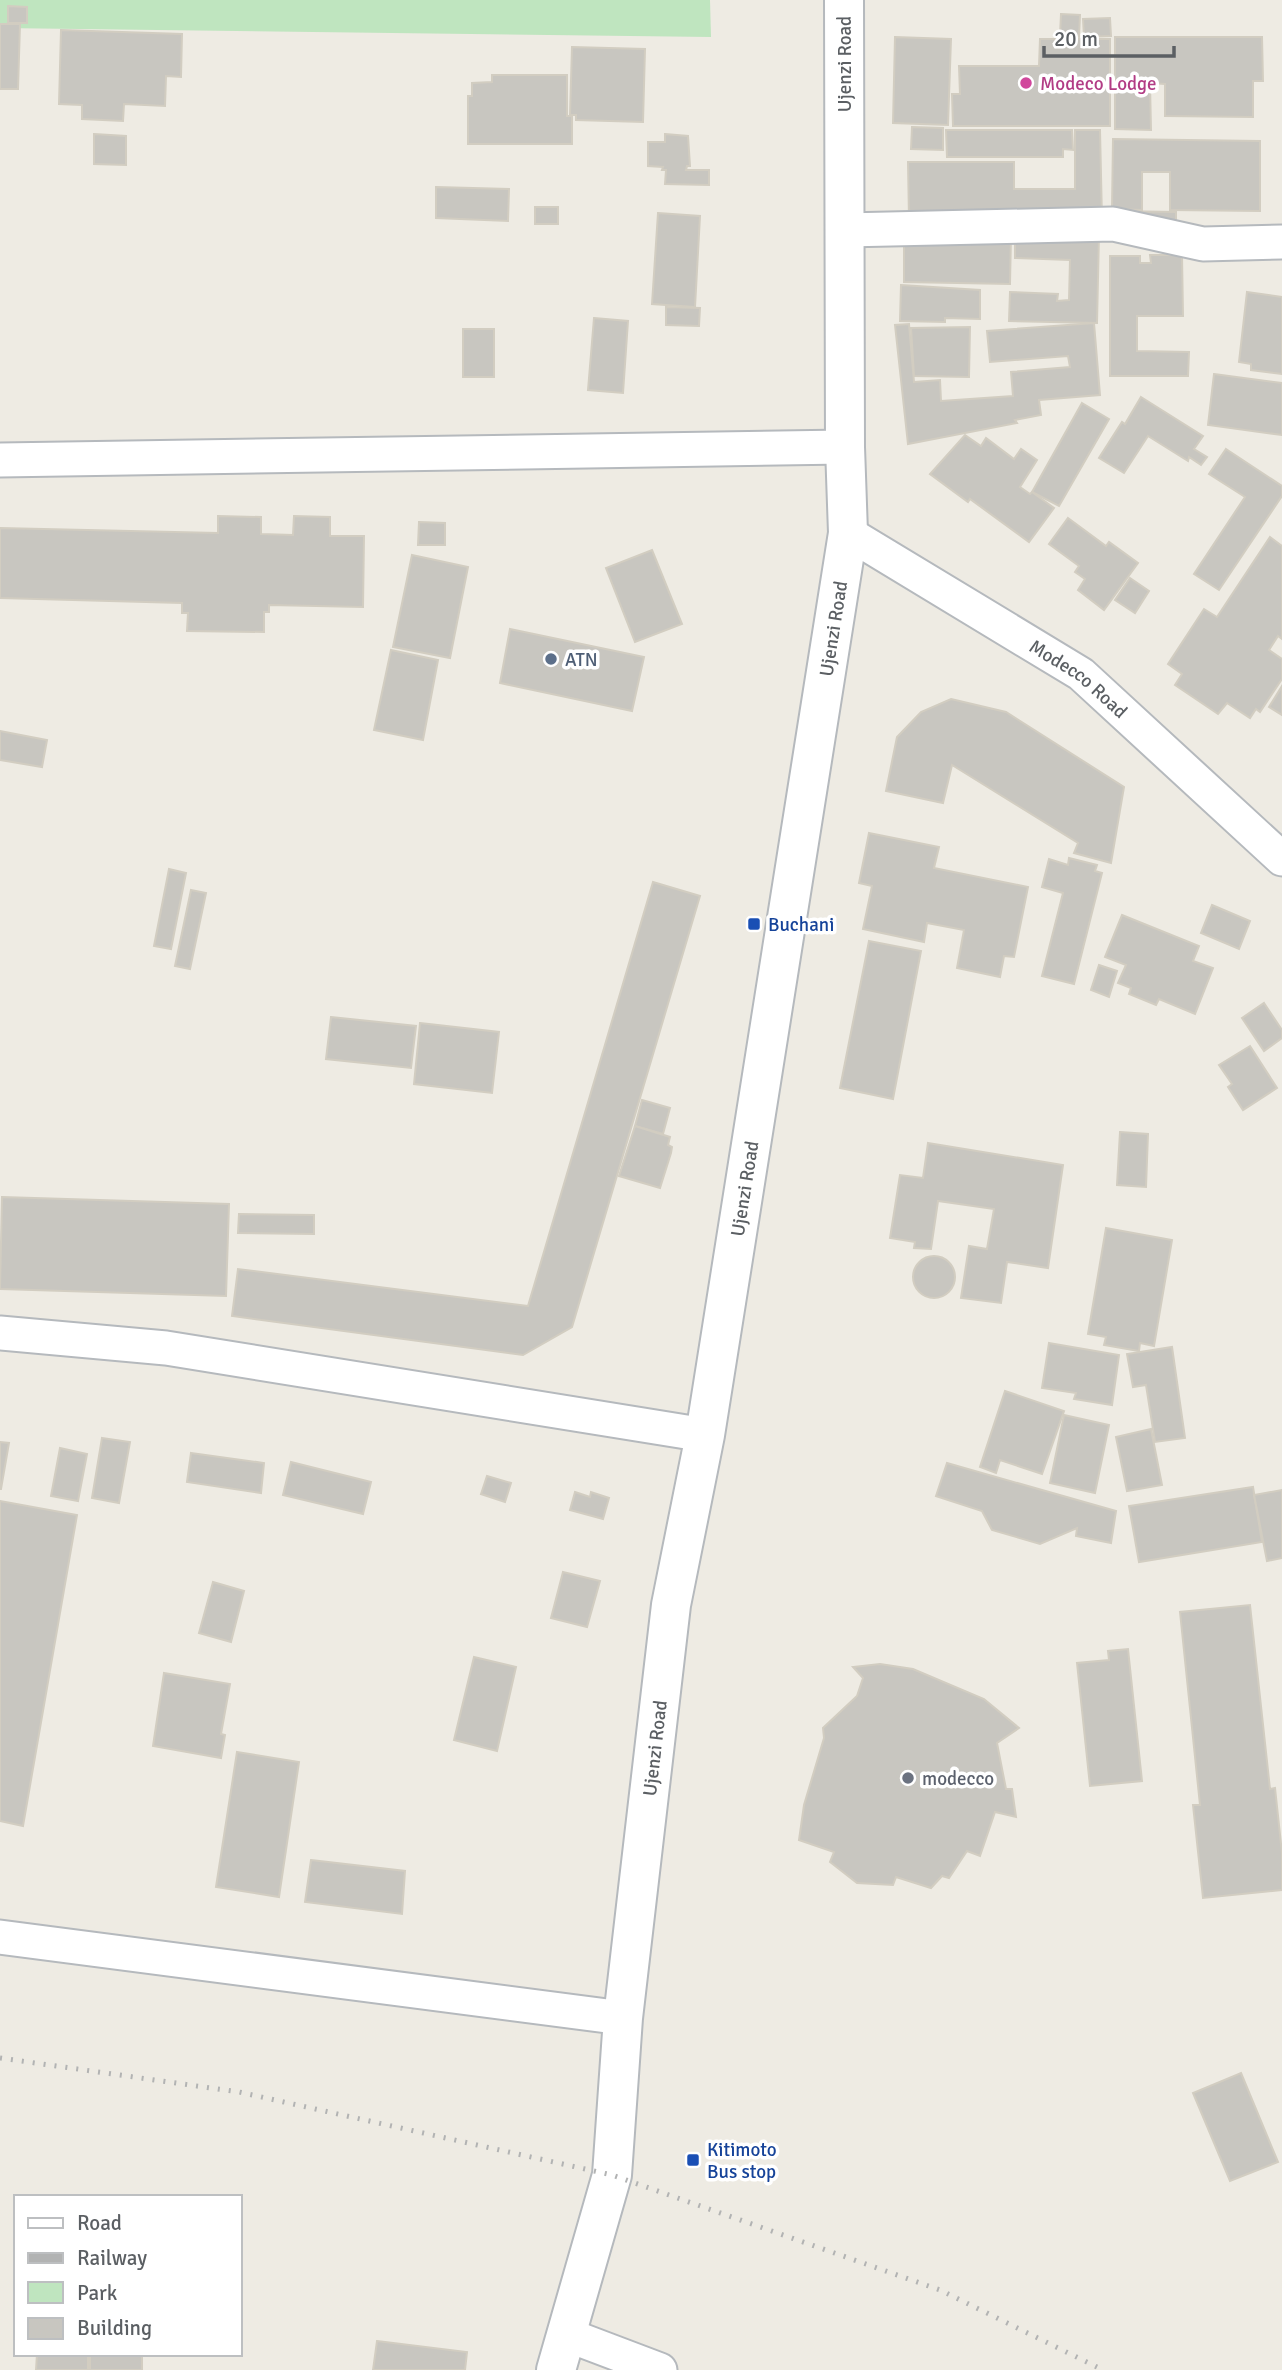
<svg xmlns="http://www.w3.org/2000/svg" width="1282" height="2370" viewBox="0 0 1282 2370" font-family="Signika,sans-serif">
<rect width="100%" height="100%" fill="#eeebe3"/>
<path fill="#bfe5bf" d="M0,0H710L711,37L0,28Z"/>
<g fill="#c8c6c0" stroke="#d2cdc1" stroke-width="2">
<path d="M8,6L27,7V23H8Z"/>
<path d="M1061,14L1080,15L1079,37L1060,35Z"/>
<path d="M1110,18L1111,36L1084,37L1083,19Z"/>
<path d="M0,24H20L18,89H0Z"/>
<path d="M61,30L182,34L181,77L166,76L165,106L124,104L123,121L82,119V105L59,104Z"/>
<path d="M895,37L951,39L948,125L893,123Z"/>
<path d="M1115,37H1262L1263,81H1253V117L1165,116V84L1150,83L1151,130L1115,129Z"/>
<path d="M1040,39H1110V126H953L952,94H960L959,66H1039Z"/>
<path d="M572,47L645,49L643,122L576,120V115H570Z"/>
<path d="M492,75H567V116H572V144H468V96H472V83L492,82Z"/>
<path d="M912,127L943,128V150L911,149Z"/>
<path d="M946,130H1072L1073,150L1063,149V157H947Z"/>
<path d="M1075,130H1100L1102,219H909L908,162H1014V189H1075Z"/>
<path d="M94,134L126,136V165L94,164Z"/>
<path d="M665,134L688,136L690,166H687L686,170H709V185L665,184L666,170H662L663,167L648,166V142H665Z"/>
<path d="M1113,139L1260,141V211L1170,210V172H1142V210L1112,209Z"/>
<path d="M436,187L509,189L508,221L436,218Z"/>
<rect x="535" y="207" width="23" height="17"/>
<path d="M1114,211L1176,212V222Z"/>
<path d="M658,213L700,216L695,307L652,304Z"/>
<path d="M1015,233L1099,234L1097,323L1009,321L1010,292L1058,294L1057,301L1069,300L1070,260L1015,258Z"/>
<path d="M904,234L1011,235L1010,284L904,282Z"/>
<path d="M1150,255H1182L1183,316H1137V351L1189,352L1188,376H1110V256H1140V263H1151Z"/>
<path d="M901,285L980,290V319L945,318V322L900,321Z"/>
<path d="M1247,292L1282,297V374L1251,370V364L1239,362Z"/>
<path d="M666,307L700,308L699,326L666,325Z"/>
<path d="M594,318L628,321L623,393L588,390Z"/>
<path d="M1094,323L1100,395L1039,400L1041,415L1015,420L1017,423L908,444L895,325L909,324L914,382L940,380L941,401L1013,396L1011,372L1070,367L1068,356L990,362L987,331Z"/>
<path d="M970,327L969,377L914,376L911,328Z"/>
<rect x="463" y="329" width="31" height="48"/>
<path d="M1214,374L1282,383V435L1208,425Z"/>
<path d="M1141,397L1203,436L1194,449L1207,457L1201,465L1189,457L1188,461L1148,436L1124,473L1099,458L1122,422L1125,424Z"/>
<path d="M1082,403L1109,419L1059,506L1032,492Z"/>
<path d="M965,435L981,446L986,438L1014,459L1021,449L1037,460L1020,487L1030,494L1032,492L1054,508L1029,542L970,499L968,502L930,474Z"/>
<path d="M1226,449L1282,486V496L1219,590L1194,574L1245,497L1209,474Z"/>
<path d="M218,516L261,517V534L293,535L294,516L330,517V536H364L363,607L269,605V612H264V632L187,631L188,613H182V603L0,598V528L218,533Z"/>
<path d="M1068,518L1106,546L1109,542L1138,563L1104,610L1078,590L1085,579L1075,572L1079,566L1049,544Z"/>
<path d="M419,522L445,523V545H418Z"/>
<path d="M1270,537L1282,546V639L1278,636L1269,650L1282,659V679L1260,712L1256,709L1250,718L1227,703L1218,714L1175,685L1182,674L1168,664L1204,609L1217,617Z"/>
<path d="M652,550L682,624L635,642L606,568Z"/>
<path d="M412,555L468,567L450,658L393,647Z"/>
<path d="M1130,578L1149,591L1135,613L1115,600Z"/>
<path d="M510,629L644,657L632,711L500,683Z"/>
<path d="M391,650L438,660L423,740L374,730Z"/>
<path d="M1282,686V715L1269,707Z"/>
<path d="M951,699L1006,712L1124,787L1111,863L1074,853L1078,843L952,765L943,803L886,791L897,737L921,712Z"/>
<path d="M0,731L47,740L42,767L0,760Z"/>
<path d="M869,833L939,847L934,868L1028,887L1014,957L1004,956L1000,977L957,968L964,930L927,923L924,942L863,929L872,886L859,883Z"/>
<path d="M1069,858L1097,865L1095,871L1102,873L1074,984L1042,976L1063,893L1042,887L1049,859L1068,865Z"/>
<path d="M169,869L186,873L171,949L154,946Z"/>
<path d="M653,882L700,896L572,1327L523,1355L232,1316L238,1269L528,1306Z"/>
<path d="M191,890L206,893L190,969L175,966Z"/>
<path d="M1212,905L1250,921L1239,949L1201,933Z"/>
<path d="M1122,915L1199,946L1193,961L1213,968L1195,1014L1159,999L1156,1005L1129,994L1131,988L1118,983L1126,965L1105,957Z"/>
<path d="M869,941L921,951L893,1099L840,1088Z"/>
<path d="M1099,965L1117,971L1109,997L1091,990Z"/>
<path d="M1264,1003L1282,1030V1038L1264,1051L1242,1018Z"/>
<path d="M331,1017L416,1026L411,1068L326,1059Z"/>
<path d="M420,1023L499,1032L492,1093L414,1084Z"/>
<path d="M1250,1046L1277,1088L1243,1110L1228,1087L1232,1084L1219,1065Z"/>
<path d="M642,1100L670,1108L663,1134L635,1126Z"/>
<path d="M635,1126L670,1137L668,1145L672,1147L671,1153L660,1188L619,1176Z"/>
<path d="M1120,1132L1148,1134L1146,1187L1117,1185Z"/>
<path d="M928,1143L1063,1165L1048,1268L1007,1262L1001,1303L961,1298L969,1246L987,1249L994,1209L938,1201L931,1249L914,1248L915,1242L890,1238L900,1175L923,1178Z"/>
<path d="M2,1197L229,1204L226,1296L0,1289Z"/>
<path d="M239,1214L314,1215V1234L238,1233Z"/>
<path d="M1106,1228L1172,1240L1154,1346L1140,1343L1139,1351L1104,1345L1106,1337L1088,1334Z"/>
<circle cx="934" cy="1277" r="21"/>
<path d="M1049,1343L1119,1355L1112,1405L1074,1399L1076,1393L1042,1388Z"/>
<path d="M1172,1347L1185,1438L1155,1442L1146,1385L1133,1387L1127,1354Z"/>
<path d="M1005,1391L1064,1411L1042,1474L1000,1460L996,1473L980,1467Z"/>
<path d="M1064,1415L1109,1425L1095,1493L1050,1483Z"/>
<path d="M1151,1429L1162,1485L1127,1491L1116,1437Z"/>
<path d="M102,1438L130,1442L119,1503L92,1498Z"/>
<path d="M0,1442L9,1443L1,1489H0Z"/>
<path d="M60,1448L87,1454L78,1501L51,1496Z"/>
<path d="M191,1453L264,1463L261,1493L187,1482Z"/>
<path d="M291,1462L371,1482L363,1514L283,1495Z"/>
<path d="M947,1463L1116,1511L1111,1543L1076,1536L1077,1528L1040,1544L992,1530L982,1511L936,1496Z"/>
<path d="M487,1476L511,1483L505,1502L481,1494Z"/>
<path d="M1253,1487L1262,1542L1139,1562L1129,1506Z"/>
<path d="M1282,1490V1558L1267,1561L1254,1495Z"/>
<path d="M575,1492L590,1497L591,1492L609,1498L603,1519L570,1510Z"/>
<path d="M0,1501L77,1515L23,1826L0,1821Z"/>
<path d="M563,1572L600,1581L587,1627L551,1618Z"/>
<path d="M213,1582L244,1591L231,1642L199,1633Z"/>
<path d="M1250,1605L1270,1789L1275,1788L1282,1853V1890L1203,1898L1193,1805H1200L1180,1612Z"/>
<path d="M1128,1649L1142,1781L1090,1786L1077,1663L1109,1660L1108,1651Z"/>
<path d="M474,1657L516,1667L497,1751L454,1740Z"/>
<path d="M880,1664L913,1669L984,1699L1019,1728L997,1743L1006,1789H1012L1016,1817L995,1812L980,1856L967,1851L949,1878L942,1876L931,1888L896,1877L893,1885L857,1883L830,1862L834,1852L799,1840L804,1805L824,1738L823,1728L857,1696L863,1678L853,1667Z"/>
<path d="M164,1673L230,1684L221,1734L225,1735L221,1758L153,1746Z"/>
<path d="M237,1752L299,1762L279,1897L216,1887Z"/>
<path d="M311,1860L405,1871L402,1914L305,1902Z"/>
<path d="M1241,2073L1278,2162L1230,2181L1193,2093Z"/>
<path d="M377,2341L467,2352L465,2370H373Z"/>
<path d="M37,2354H88V2370H36Z"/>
<rect x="90" y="2354" width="52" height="16"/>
</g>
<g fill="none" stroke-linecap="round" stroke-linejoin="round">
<g stroke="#b5b9bd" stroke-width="37">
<g id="minor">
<path d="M845,230L1113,224L1203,244L1282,242"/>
<path d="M0,460L845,447"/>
<path id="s1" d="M848,533L1081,674L1282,859"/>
<path d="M0,1333L166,1348L705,1435"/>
<path d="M0,1937L623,2018"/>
<path d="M565,2334L660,2370"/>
</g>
</g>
<g stroke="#b5b9bd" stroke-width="42">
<g id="tertiary">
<path id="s2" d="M556,2370L612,2175L623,2018L671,1605L705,1435L848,533L845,447L844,0"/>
</g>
</g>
<use href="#minor" stroke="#fff" stroke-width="33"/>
<use href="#tertiary" stroke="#fff" stroke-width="38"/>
<path stroke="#b2b3b3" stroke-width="5" stroke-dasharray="2 9" stroke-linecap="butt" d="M0,2058L239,2092L612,2175L940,2290L1103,2370"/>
</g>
<circle fill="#d1479c" stroke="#fff" stroke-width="2.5" cx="1026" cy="83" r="7"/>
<circle fill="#5c6f8a" stroke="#fff" stroke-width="2.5" cx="551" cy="659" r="7"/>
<g fill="#1a4fb4" stroke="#fff" stroke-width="2.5">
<rect x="747" y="917" width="14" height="14" rx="3.5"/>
<rect x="686" y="2153" width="14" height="14" rx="3.5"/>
</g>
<circle fill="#6b7280" stroke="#fff" stroke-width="2.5" cx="908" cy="1778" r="7"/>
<g text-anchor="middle" stroke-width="7" stroke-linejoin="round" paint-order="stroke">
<g font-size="19" fill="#5b5f63" stroke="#fff">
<text transform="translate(844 64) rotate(-90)" y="7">Ujenzi Road</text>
<text dy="7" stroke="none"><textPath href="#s2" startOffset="1766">Ujenzi Road</textPath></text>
<text dy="7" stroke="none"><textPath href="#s1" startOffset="273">Modecco Road</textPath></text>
<text dy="7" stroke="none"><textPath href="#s2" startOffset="1199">Ujenzi Road</textPath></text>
<text dy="7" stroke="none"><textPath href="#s2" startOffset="632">Ujenzi Road</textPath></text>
</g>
<g font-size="19" fill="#b23c85" stroke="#fff" text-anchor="start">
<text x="1040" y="90">Modeco Lodge</text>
</g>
<g font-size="19" fill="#4e5e75" stroke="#fff" text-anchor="start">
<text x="565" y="666">ATN</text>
</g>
<g font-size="19" fill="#164399" stroke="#fff" text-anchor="start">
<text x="768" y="931">Buchani</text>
<text x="707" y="2156">Kitimoto<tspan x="707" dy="22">Bus stop</tspan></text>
</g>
<g font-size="19" fill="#5b616d" stroke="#fff" text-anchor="start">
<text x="922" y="1785">modecco</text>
</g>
</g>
<rect x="14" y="2195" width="228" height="161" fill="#ffffff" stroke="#bdbfc1" stroke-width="2"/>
<rect x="28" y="2218" width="35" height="10" fill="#ffffff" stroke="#bdbfc1" stroke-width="2"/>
<text x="77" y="2230" font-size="21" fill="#5b5f63">Road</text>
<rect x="28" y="2253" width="35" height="10" fill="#b2b3b3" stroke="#bdbfc1" stroke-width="2"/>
<text x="77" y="2265" font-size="21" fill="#5b5f63">Railway</text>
<rect x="28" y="2282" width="35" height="21" fill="#bfe5bf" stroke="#bdbfc1" stroke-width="2"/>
<text x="77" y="2300" font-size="21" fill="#5b5f63">Park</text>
<rect x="28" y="2318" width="35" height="21" fill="#c8c6c0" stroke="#bdbfc1" stroke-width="2"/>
<text x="77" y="2335" font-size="21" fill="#5b5f63">Building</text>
<path d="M1044 46v10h130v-10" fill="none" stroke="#5b5f63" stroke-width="3.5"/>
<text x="1054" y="46" font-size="21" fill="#5b5f63" stroke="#ffffff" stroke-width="5" paint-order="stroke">20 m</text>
</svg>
